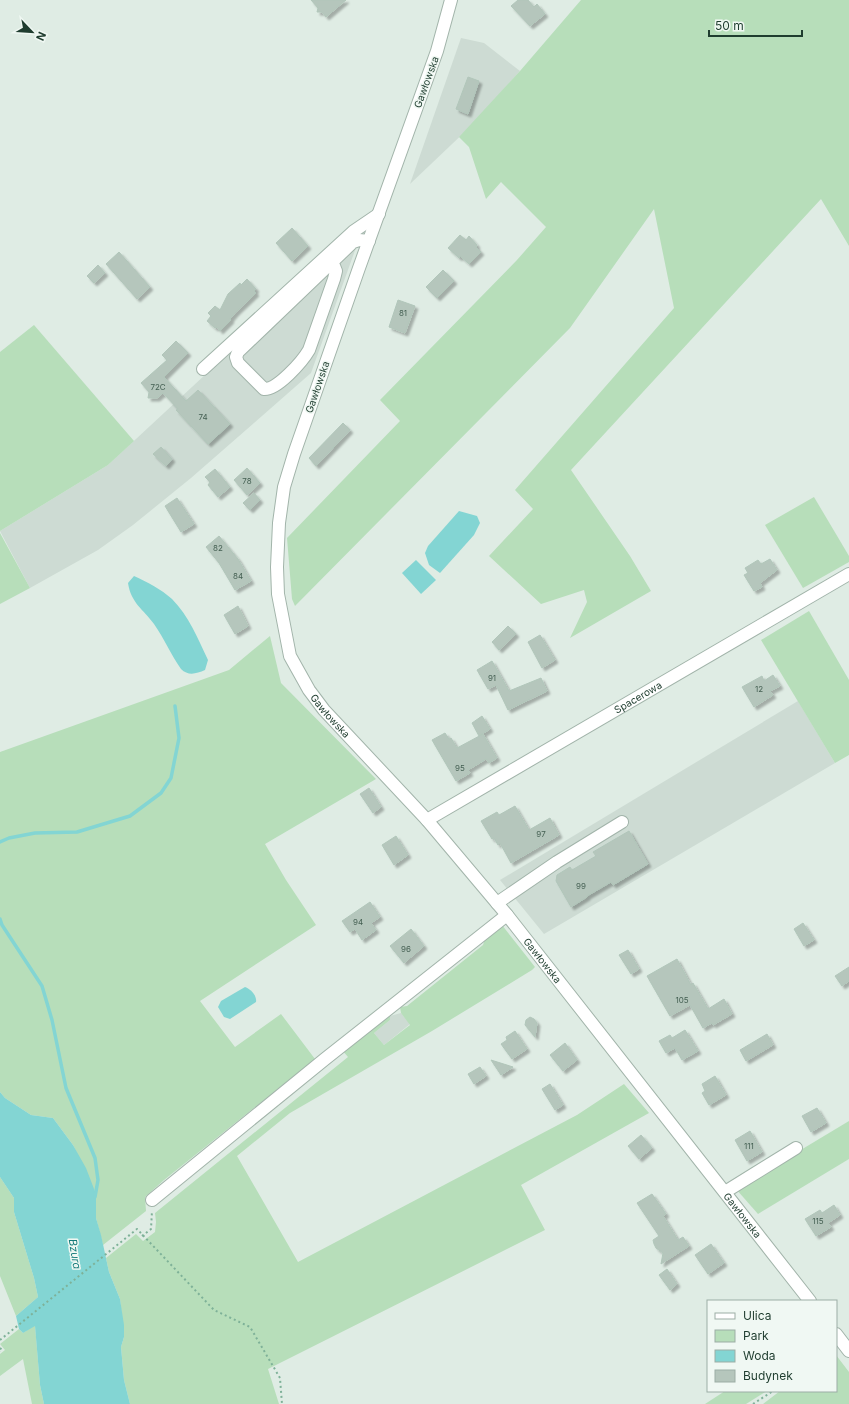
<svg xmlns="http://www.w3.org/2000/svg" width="849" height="1404" viewBox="0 0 849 1404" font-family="Inter,sans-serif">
<defs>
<filter id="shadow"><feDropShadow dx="3" dy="3" stdDeviation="1" flood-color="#0004"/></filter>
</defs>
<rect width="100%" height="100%" fill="#dfece4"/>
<g fill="#cddbd3">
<path d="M461,38L484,43L520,71L471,126L410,184Z"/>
<path d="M363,228L311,373L191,478L133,525L98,550L30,588L0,531L108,465Z"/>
<path d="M798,701L835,763L544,934L500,880Z"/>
<path d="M401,1013L410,1024L384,1045L374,1033L390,1020V1016Z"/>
</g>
<g fill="#b7deba">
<path d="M581,0H849V246L821,199L571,470L630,556L651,591L570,638L587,602L584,590L541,604L489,556L533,509L515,490L674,308L654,209L570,328L295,606L292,599L287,538L400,421L380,400L517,260L546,227L501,182L486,199L469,147L459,137L520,71Z"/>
<path d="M34,325L134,441L108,465L0,531V352Z"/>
<path d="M814,497L849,556V562L803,588L765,525Z"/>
<path d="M0,533L30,588L0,604Z"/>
<path d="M809,611L849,680V755L835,763L761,640Z"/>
<path d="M270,636L281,683L376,779L265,844L286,880L316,925L200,1001L235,1047L281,1014L315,1059L164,1180L145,1197L146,1211L103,1245L96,1218V1194L73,1145L53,1118L31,1115L5,1098L0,1092V752L229,670Z"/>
<path d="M502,925L535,967L532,970L432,1031L290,1113L237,1156L298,1262L577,1115L624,1084L649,1113L521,1185L545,1230L268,1369L279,1404H130L124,1380L121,1347L124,1337L120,1299L109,1272L106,1258L136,1234L143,1241L155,1232L156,1222L155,1213L348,1057L342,1050L386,1014L390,1016V1020L374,1033L384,1045L410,1025L401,1013L400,1007L407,1006L483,945L486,936Z"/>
<path d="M849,1121V1159L758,1214L736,1189Z"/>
<path d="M0,1177L14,1198V1212L34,1278L38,1297L16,1316L0,1276Z"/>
<path d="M35,1325L40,1385L44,1404H32L23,1359L0,1376V1354L5,1350L0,1344L19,1329L23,1333Z"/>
<path d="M836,1355L849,1372V1404H763L780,1391H836Z"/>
<path d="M725,1391H767L746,1404H705Z"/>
</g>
<g fill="#83d5d3">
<path d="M459,511L477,516L480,523L474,535L440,573L429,565L425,553L428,546Z"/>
<path d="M416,560L436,580L421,594L402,573Z"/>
<path d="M134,576C147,582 161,589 172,599C189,616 198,639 208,660L205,670C196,674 188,676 181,669C171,655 164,638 154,624C143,609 131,603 128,583Z"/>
<path d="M245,987C251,989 257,996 256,1002L230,1019L224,1017L218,1007L221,1001Z"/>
<path d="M0,1092L5,1098L31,1115L53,1118L73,1145L86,1168L96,1194V1218L101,1235L109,1272L120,1299L124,1325V1337L121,1347L124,1380L130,1404H44L40,1385L35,1326L23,1333L19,1329L16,1316L38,1297L34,1278L14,1212V1198L0,1177Z"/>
</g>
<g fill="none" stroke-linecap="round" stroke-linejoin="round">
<g stroke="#83d5d3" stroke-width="3.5">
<path d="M0,842L9,838L35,833L77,832L130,816L161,793L171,778L179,738L175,706"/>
<path d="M0,919L2,925L42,986L52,1020L66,1088L95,1158L98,1180L95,1197"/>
</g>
</g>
<g fill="#b5c6bc" stroke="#b1c6ba" filter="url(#shadow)">
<path d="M311,0H346L326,17L322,12H317L318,8Z"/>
<path d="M518,0H528L534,7L537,4L545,14L530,26L511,6Z"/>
<path d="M468,77L479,81L468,114L456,109Z"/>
<path d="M292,228L308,246L292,261L276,243Z"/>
<path d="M460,235L466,240L469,236L477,245L476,247L481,252L469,264L460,256L459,258L448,248Z"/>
<path d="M119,252L150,287L137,299L106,264Z"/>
<path d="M98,265L105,273L94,283L87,276Z"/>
<path d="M443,270L454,281L437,298L426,287Z"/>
<path d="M247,279L256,289L254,291L256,293L235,313L230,319L231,320L220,331L217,327L215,328L207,321L211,316L208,313L215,306L220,310L228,294L240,283L241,285Z"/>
<path d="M398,300L415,306L405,333L389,327Z"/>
<path d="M176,341L188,353L164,377L186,401L198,390L230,424L208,444L176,410L178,409L163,393L157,398H148L149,392L141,383L167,360L162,355Z"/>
<path d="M343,423L350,430L316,466L309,458Z"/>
<path d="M161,447L172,459L166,466L153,454Z"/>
<path d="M247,468L260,483L247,495L234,480Z"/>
<path d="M215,469L230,487L218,497L208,485L210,482L205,477Z"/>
<path d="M254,493L260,500L250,510L243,503Z"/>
<path d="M177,498L194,524L181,532L165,506Z"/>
<path d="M219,536L238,559L251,581L235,590L219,563L206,547Z"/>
<path d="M770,559L777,570L760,583L762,587L754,591L744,575L748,573L745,568L758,560L761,564Z"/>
<path d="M238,606L248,626L235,634L224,615Z"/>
<path d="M508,626L516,634L499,650L492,642Z"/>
<path d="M540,635L555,660L542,668L528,642Z"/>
<path d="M492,661L509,691L541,678L547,691L508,710L496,685L488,689L477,670Z"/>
<path d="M773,675L780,686L770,691L773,695L754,707L742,687L762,676L764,681Z"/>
<path d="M482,716L490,729L479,736L472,723Z"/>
<path d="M445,733L449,739L451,738L457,748L483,734L497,758L489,763L486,759L468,770L470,773L456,781L432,740Z"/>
<path d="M369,788L381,807L373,813L360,794Z"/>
<path d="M515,806L529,830L550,818L559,835L511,863L500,843L498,845L494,838L492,839L481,821L497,812L499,815Z"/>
<path d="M629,831L648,864L613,885L611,882L587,896V897L571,907L556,881L557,875L570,867L572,870L596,856L593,852Z"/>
<path d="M396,836L408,855L394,865L382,845Z"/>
<path d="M370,902L380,917L371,923L376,930L362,940L355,929L350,932L342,921Z"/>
<path d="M803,923L814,940L804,946L794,929Z"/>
<path d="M411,929L424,946L404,963L390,946Z"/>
<path d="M628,950L639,969L631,974L619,955Z"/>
<path d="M677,959L691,985L693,983L708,1009L724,999L732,1014L713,1025L712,1023L703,1028L690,1005L670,1016L647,976Z"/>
<path d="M849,967V981L842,986L835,976Z"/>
<path d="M530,1017L534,1019L537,1023L535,1037L525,1025L526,1020Z"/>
<path d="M685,1030L698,1051L682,1060L675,1048L666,1053L659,1041L670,1035L672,1038Z"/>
<path d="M515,1031L527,1049L512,1059L501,1044L507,1040L506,1037Z"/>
<path d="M767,1034L773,1045L746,1061L740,1050Z"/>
<path d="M565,1043L577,1060L563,1071L550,1055Z"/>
<path d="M491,1060L513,1067L501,1075Z"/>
<path d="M480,1067L486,1076L474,1084L468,1074Z"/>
<path d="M715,1076L726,1095L709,1105L702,1093L705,1091L702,1084Z"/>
<path d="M550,1084L563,1105L555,1110L542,1089Z"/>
<path d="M817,1108L826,1123L811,1132L802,1116Z"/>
<path d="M750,1131L762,1152L747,1161L735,1140Z"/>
<path d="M641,1135L652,1148L639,1159L628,1146Z"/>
<path d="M652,1194L666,1214L663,1216L678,1240L683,1237L689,1246L661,1264L663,1253L656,1248L654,1244L653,1240L659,1236L637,1203Z"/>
<path d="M834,1205L840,1215L828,1223L831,1227L816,1236L805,1219L820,1210L822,1213Z"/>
<path d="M711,1244L724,1263L708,1274L695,1255Z"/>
<path d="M667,1269L677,1284L670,1290L659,1275Z"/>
</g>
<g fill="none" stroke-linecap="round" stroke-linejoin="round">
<g stroke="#a2b4aa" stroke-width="14">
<g id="minor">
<path id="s1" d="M451,0L437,51L359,268L294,454L284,487L279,523L277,567L278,594L290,656L309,690L324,710L427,820L507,915L810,1301"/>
<path d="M332,261L336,271L334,279L309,350C302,362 277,390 264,389L238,363L236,357L238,352L353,242L359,240L369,241"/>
<path d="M203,369L354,231L379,214"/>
<path id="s2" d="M427,820L849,574"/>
<path d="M497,903L557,862L622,822"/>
<path d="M725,1192L796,1148"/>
<path d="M152,1200L325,1059L507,915"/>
<path d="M836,1334L849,1351"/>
</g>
</g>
<g stroke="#7eb198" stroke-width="2" stroke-dasharray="2 3" stroke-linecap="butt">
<path d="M142,1236L151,1229L152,1211"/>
<path d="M0,1340L137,1229L214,1310L250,1327L280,1378L282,1404"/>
<path d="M0,1348L2,1350L0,1351"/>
<path d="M753,1404L773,1391"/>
</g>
<use href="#minor" stroke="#fff" stroke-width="12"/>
</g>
<g text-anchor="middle" stroke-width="3" stroke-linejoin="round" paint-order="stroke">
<g font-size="8" fill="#445f52">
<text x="403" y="316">81</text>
<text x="158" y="390">72C</text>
<text x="203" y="420">74</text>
<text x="247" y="484">78</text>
<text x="218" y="551">82</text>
<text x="238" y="579">84</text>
<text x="492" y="681">91</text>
<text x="759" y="692">12</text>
<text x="460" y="771">95</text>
<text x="541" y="837">97</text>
<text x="581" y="889">99</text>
<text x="358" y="925">94</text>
<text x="406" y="952">96</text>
<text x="682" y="1003">105</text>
<text x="749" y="1149">111</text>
<text x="818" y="1224">115</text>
</g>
<g font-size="10" fill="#1f3d2f" stroke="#f0f8f3">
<text transform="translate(426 82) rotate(-70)" y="4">Gawłowska</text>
<text transform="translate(317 387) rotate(-71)" y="4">Gawłowska</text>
<text dy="4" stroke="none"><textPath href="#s2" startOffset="244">Spacerowa</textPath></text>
<text dy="4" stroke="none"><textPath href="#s1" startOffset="758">Gawłowska</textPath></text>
<text dy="4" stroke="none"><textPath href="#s1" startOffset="1082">Gawłowska</textPath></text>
<text dy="4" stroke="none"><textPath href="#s1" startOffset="1406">Gawłowska</textPath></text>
</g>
<g font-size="11" font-style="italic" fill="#167c7b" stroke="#f0f8f3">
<text transform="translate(75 1254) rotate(81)" y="4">Bzura</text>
</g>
</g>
<rect x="707" y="1300" width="130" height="92" fill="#f0f8f3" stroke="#9cada5"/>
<rect x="715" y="1313" width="20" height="6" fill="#ffffff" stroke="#9cada5"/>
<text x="743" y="1320" font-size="12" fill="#1f3d2f">Ulica</text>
<rect x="715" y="1330" width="20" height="12" fill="#b7deba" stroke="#9cada5"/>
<text x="743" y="1340" font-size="12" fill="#1f3d2f">Park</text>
<rect x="715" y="1350" width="20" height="12" fill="#83d5d3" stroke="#9cada5"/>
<text x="743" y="1360" font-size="12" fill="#1f3d2f">Woda</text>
<rect x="715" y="1370" width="20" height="12" fill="#b5c6bc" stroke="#9cada5"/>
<text x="743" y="1380" font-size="12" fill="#1f3d2f">Budynek</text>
<g transform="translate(32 32) rotate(115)" stroke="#f0f8f3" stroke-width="3" paint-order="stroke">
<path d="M0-3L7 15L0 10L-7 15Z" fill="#1f3d2f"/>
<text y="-6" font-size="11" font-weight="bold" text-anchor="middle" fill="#1f3d2f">N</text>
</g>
<path d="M709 30v6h93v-6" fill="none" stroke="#1f3d2f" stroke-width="2"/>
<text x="715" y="30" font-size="12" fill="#1f3d2f" stroke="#f0f8f3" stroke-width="3" paint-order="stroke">50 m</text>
</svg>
